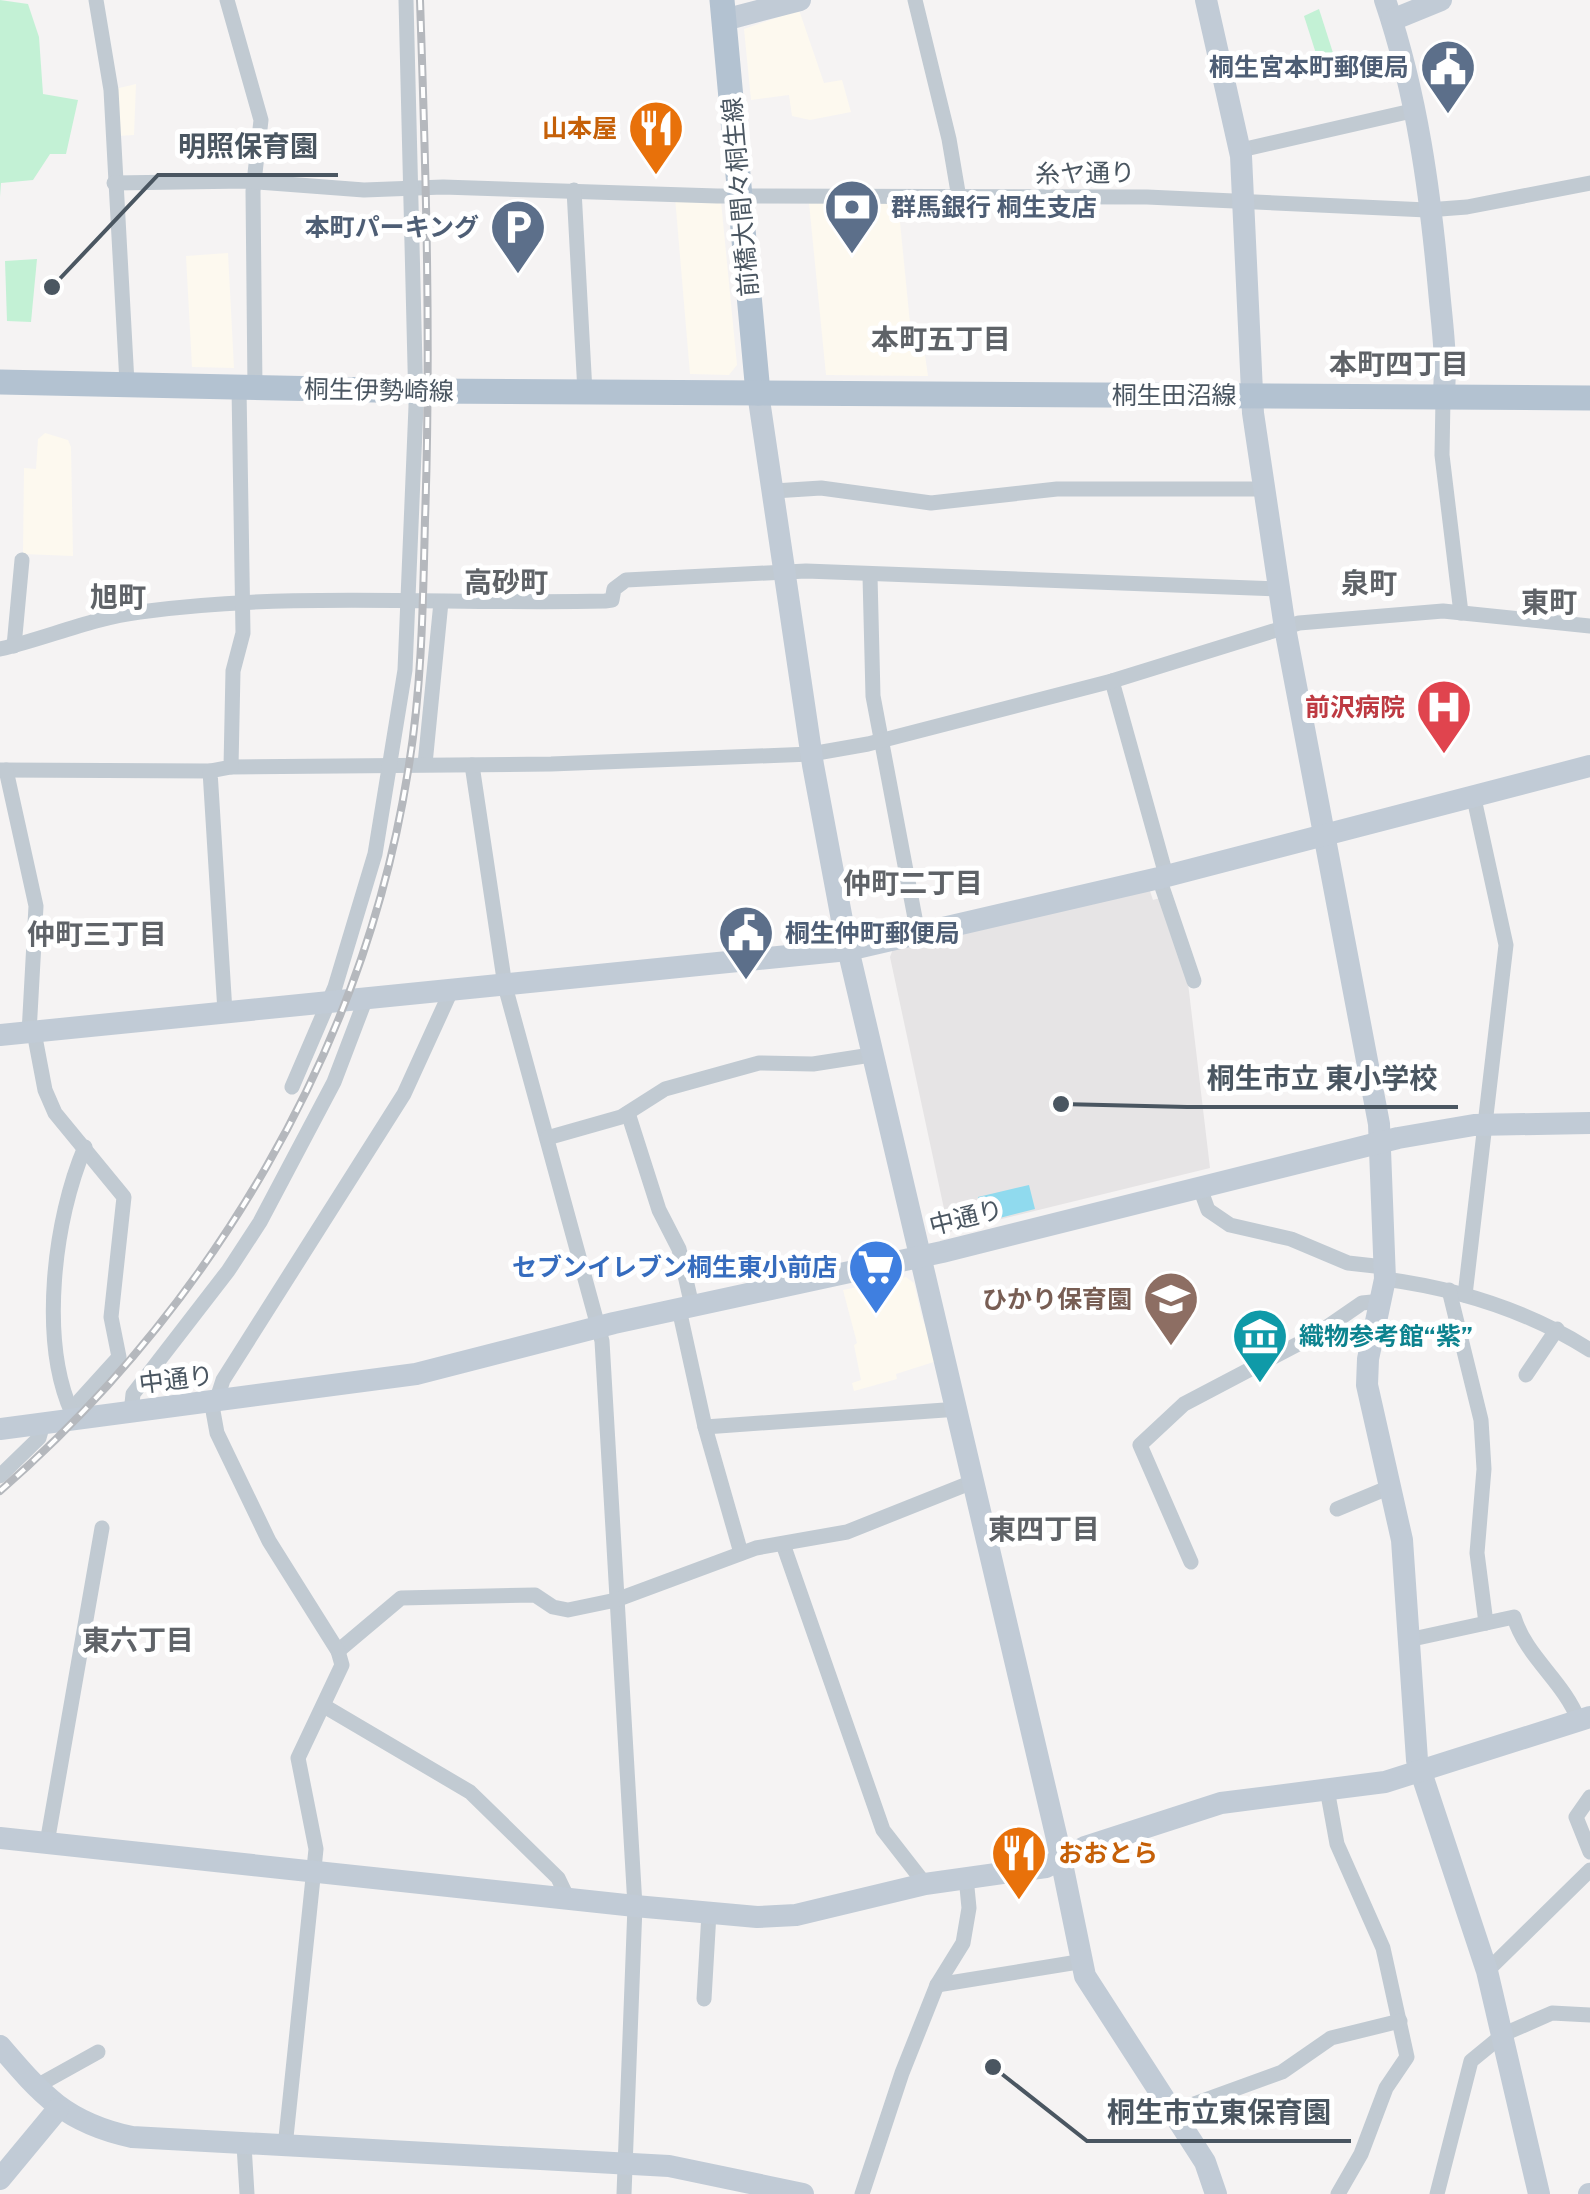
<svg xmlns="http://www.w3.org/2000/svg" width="1590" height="2194" viewBox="0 0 1590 2194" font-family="'Public Sans','Noto Sans JP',sans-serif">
<rect width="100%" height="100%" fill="#f5f3f3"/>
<g fill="#fdf9ef">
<path d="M799,10L824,83L842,80L851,112L810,120L792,116L789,95L751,100L744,29Z"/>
<path d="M136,84L134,135L117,136L115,89Z"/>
<path d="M675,197L721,201L737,365L729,375L690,374Z"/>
<path d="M898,202L911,333L922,334L928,376L826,375L809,203Z"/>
<path d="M228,253L234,368L192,367L186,256Z"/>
<path d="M45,433L68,440L71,447L73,556L23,554L24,468L36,469L38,439Z"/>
<path d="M906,1277L914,1283L922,1318L940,1360L896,1374L897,1379L854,1391L852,1383L861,1380L854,1345L857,1343L843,1290Z"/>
</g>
<path fill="#e6e4e5" d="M1149,888L1153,900L1160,898L1188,983L1210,1168L949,1232L890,957L893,949Z"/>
<g fill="#c3f1d5">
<path d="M0,0L28,4L39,37L43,94L78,100L66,154H50L33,180L1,183L0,197Z"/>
<path d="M1319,9L1334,56L1319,63L1304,16Z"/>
<path d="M37,259L31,322L7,321L5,261Z"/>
</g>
<path fill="#90daee" d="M1029,1185L1035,1209L984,1222L978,1197Z"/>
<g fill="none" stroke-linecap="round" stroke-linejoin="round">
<g stroke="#c1cad2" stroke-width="15">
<path d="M96,0L111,90L127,383"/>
<path d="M227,0L261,120L253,191L255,388"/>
<path d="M915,0L949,139L959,198"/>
<path d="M1241,150L1416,110"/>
<path d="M114,183L246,181L364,190L443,187L717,196L1147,197L1427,210L1467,207L1590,183"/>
<path d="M574,190L585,392"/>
<path d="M1443,398L1442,455L1461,613"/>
<path d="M774,491L821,488L931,503L1057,489H1264"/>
<path d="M870,576L873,696L918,934"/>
<path d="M14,646L22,560"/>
<path d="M0,649C47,638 92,618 140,612C295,591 449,605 605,601L612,600L614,589L626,580L806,571L1279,589"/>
<path d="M1112,681L1166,875"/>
<path d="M425,764L441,602"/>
<path d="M472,765L505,986L602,1341L635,1906L624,2194"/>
<path d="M231,767L551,764L811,754L868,744L1112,681L1299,623L1443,611L1590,626"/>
<path d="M0,770L210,771"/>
<path d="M6,770L36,906L29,1033"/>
<path d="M1159,878L1194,981"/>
<path d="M225,1012L210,771L231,767L233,671L243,633L239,388"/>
<path d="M34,1032L45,1090L55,1113L124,1197L111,1317L119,1357L80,1400L71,1421"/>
<path d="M292,1087L335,987L375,854L405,670L416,406L406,0"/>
<path d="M628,1113L659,1210L679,1249L692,1306"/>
<path d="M547,1138L621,1117L665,1089L759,1063L813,1064L871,1055"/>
<path d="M1200,1188L1208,1210L1230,1225L1291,1239L1348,1263L1384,1267"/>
<path d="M1385,1279C1459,1289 1527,1310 1590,1350"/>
<path d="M1449,1290L1481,1420L1484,1469L1477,1553L1486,1623"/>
<path d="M1465,1295L1506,945L1473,794"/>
<path d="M679,1309L705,1427L741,1553"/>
<path d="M1526,1375L1557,1329"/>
<path d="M72,1413C39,1340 54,1219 85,1147"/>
<path d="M131,1413L133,1394L228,1271L260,1222L334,1082L366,998"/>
<path d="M705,1427L959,1409"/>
<path d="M0,1476L39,1438L43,1424"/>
<path d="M1337,1509L1390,1487"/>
<path d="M783,1544L883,1830L925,1884"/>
<path d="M1191,1562L1140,1445L1184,1404L1317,1334L1362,1303L1382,1301"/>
<path d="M1408,1640L1514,1617C1526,1657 1563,1680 1579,1721"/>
<path d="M338,1651L401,1598L535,1595L553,1607L568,1610L616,1600L756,1548L847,1532L975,1481"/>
<path d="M324,1706L470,1792L558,1878L568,1899"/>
<path d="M1327,1789L1337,1844L1383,1948L1407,2057L1386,2088L1361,2154L1338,2194"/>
<path d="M1590,1797L1576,1817L1590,1852"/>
<path d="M47,1843L102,1528"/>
<path d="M1487,1971L1590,1870"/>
<path d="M937,1985L1078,1962"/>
<path d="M704,1999L709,1913"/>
<path d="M35,2087L98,2052"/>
<path d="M1172,2112L1282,2072L1331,2038L1400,2021"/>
<path d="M244,2145L247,2194"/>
<path d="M285,2147L316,1849L298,1758L342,1665L338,1651L269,1541L217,1433L213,1411L223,1380L404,1094L451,991"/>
<path d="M862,2194L902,2073L937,1985L963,1943L969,1908L966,1877"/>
<path d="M1437,2194L1471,2061L1504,2034L1552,2013L1590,2015"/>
</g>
<g stroke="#c1cbd6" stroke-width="22">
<path d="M1206,0L1241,156L1253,413L1285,628L1379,1124L1385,1279L1368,1359L1367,1385L1402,1540L1417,1760L1487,1971L1539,2194"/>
<path d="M1385,0C1417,94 1430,191 1439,290C1442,325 1448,363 1443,398"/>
<path d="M724,20L800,0"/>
<path d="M1392,20L1441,0"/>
<path d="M758,393L813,765L845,936L1057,1839L1085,1976L1205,2162L1216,2194"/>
<path d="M0,1035L848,950L1159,878L1590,766"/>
<path d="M0,1429L416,1374L614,1323L942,1252L1398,1138L1474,1125L1590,1123"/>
<path d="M0,1838L635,1906L757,1917L796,1915L925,1884L1046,1867L1085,1847L1221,1803L1385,1782L1590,1717"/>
<path d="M0,2046C42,2095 66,2123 132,2137L669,2166L803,2194"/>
<path d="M0,2179L58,2109"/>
<path d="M1589,2194H1590"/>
</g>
<g stroke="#b3c2d1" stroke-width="25">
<path d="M722,0L758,393"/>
<path d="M0,382L424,391L1590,398"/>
</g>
<g stroke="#b5b8bd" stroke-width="8">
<path id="rail" d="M0,1491C211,1307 364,1049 408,771C422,688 423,603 425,520C431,346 426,173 420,0"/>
</g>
<use href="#rail" stroke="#fff" stroke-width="4" stroke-dasharray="11" stroke-linecap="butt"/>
</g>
<defs>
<g id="civic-pin" transform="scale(2.875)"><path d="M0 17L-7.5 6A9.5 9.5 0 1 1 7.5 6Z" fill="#5c6f8a" stroke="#fff"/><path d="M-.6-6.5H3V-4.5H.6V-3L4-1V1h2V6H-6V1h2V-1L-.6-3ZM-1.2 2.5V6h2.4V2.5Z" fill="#fff"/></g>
<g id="restaurant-pin" transform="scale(2.875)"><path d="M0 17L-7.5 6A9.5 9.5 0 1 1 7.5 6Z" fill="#e8710a" stroke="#fff"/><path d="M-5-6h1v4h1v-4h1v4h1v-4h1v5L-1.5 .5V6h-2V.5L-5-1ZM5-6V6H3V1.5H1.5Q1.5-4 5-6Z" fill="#fff"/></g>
<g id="bank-pin" transform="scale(2.875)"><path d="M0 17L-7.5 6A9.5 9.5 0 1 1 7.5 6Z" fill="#5c6f8a" stroke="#fff"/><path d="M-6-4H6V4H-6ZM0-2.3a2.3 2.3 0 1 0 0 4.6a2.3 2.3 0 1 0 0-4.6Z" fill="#fff"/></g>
<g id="parking-pin" transform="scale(2.875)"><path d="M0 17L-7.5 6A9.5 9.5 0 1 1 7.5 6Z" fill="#5c6f8a" stroke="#fff"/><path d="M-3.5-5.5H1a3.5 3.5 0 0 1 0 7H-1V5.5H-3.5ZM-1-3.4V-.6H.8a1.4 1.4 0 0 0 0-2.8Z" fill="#fff"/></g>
<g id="hospital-pin" transform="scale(2.875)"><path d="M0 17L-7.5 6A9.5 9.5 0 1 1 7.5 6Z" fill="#e0444e" stroke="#fff"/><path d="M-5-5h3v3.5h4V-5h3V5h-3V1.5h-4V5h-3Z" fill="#fff"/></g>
<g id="supermarket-pin" transform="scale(2.875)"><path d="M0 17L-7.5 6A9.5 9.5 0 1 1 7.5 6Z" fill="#3f7fe0" stroke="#fff"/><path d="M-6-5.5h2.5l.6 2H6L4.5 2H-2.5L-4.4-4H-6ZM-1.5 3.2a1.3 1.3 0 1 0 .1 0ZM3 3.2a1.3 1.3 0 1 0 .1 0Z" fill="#fff"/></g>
<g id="school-pin" transform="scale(2.875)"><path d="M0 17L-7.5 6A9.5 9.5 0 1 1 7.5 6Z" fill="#8d6e63" stroke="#fff"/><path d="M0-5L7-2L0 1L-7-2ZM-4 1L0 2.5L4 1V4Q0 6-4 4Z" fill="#fff"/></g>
<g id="museum-pin" transform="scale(2.875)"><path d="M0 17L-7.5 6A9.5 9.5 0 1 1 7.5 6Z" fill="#0f9aa8" stroke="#fff"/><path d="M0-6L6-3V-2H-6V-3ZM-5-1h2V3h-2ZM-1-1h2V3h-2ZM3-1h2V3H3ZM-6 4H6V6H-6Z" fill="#fff"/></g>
</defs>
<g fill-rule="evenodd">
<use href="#civic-pin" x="1448" y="67"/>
<use href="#restaurant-pin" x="656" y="128"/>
<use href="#bank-pin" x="852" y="207"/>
<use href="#parking-pin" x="518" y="227"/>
<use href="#hospital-pin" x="1444" y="707"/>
<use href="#civic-pin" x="746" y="933"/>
<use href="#supermarket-pin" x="876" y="1267"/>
<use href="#school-pin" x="1171" y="1299"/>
<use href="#museum-pin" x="1260" y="1336"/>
<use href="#restaurant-pin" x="1019" y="1853"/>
</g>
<g text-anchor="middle" stroke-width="10" stroke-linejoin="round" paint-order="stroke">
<g font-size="25" font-weight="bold" fill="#4e5e75" stroke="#fff" text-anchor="end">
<text x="1409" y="76">桐生宮本町郵便局</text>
<text x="891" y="216" text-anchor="start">群馬銀行 桐生支店</text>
<text x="479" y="236">本町パーキング</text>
<text x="785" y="942" text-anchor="start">桐生仲町郵便局</text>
</g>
<g font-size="25" font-weight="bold" fill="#c56008" stroke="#fff" text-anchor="end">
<text x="617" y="137">山本屋</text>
<text x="1058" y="1862" text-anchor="start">おおとら</text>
</g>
<g font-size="25" fill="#4a5661" stroke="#fff">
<text transform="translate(1085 173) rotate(-1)" y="9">糸ヤ通り</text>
<text transform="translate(740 197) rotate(-95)" y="9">前橋大間々桐生線</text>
<text transform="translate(379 390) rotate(1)" y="9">桐生伊勢崎線</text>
<text x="1174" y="404">桐生田沼線</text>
<text transform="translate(966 1217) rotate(-14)" y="9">中通り</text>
<text transform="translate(176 1379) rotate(-7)" y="9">中通り</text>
</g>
<g font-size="25" font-weight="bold" fill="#be3a42" stroke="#fff" text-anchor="end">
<text x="1405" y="716">前沢病院</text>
</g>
<g font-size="25" font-weight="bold" fill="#366cbe" stroke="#fff" text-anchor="end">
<text x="837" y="1276">セブンイレブン桐生東小前店</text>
</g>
<g font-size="25" font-weight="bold" fill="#785e54" stroke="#fff" text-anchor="end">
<text x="1132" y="1308">ひかり保育園</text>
</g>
<g font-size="25" font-weight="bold" fill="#0d838f" stroke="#fff" text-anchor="start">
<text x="1299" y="1345">織物参考館“紫”</text>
</g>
<g font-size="28" font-weight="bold" fill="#5f6368" stroke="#fff">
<text x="941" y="349">本町五丁目</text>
<text x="1399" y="374">本町四丁目</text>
<text x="506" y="592">高砂町</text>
<text x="1369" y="593">泉町</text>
<text x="118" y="607">旭町</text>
<text x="1549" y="612">東町</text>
<text x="913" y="893">仲町二丁目</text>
<text x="97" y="944">仲町三丁目</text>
<text x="1044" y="1539">東四丁目</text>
<text x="138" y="1650">東六丁目</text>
</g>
</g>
<path fill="none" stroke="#4a5661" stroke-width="4" d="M52 287L158 175H338M1061 1104L1187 1107H1458M993 2067L1087 2141H1351"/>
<g fill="#4a5661" stroke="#fff" stroke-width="4">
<circle cx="52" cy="287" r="10"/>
<circle cx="1061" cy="1104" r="10"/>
<circle cx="993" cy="2067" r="10"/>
</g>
<g font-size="28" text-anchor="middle" font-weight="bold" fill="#4a5661" stroke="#fff" stroke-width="10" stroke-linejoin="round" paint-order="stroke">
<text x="248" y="156">明照保育園</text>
<text x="1322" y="1088">桐生市立 東小学校</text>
<text x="1219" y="2122">桐生市立東保育園</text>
</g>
</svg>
